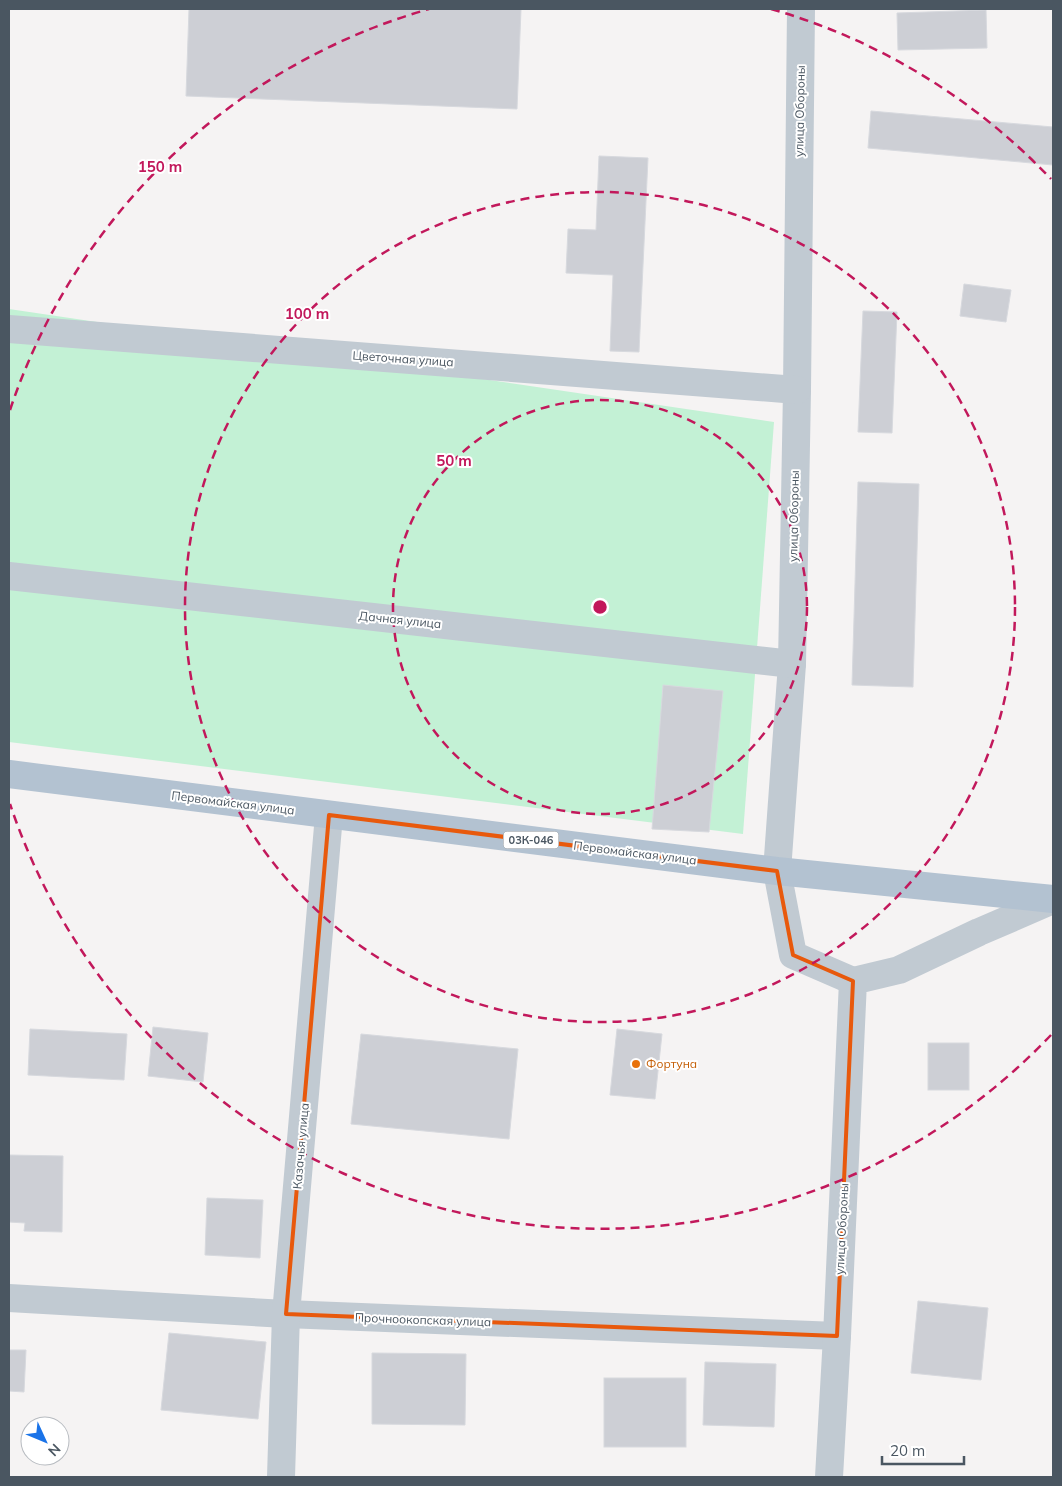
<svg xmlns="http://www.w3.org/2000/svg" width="1062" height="1486" viewBox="0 0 1062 1486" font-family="Mulish,sans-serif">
<rect width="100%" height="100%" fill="#f5f3f3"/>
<path fill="#c3f1d5" d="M9,309L774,422L743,834L9,742Z"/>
<g fill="#cdcfd5" stroke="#d7d9de">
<path d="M189,9H521L517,109L186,96Z"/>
<path d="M986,10L987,48L898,50L897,13Z"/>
<path d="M871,111L1053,127V165L868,148Z"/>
<path d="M599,156L648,158L639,352L610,351L613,275L566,273L568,229L596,230Z"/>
<path d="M964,284L1011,290L1006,322L960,316Z"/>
<path d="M863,311L897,312L892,433L858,432Z"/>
<path d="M858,482L919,484L913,687L852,685Z"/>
<path d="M663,685L723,691L709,832L652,829Z"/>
<path d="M153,1027L208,1033L203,1082L148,1076Z"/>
<path d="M30,1029L127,1034L124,1080L28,1075Z"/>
<path d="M617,1029L662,1034L655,1099L610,1095Z"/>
<path d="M361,1034L518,1049L509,1139L351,1124Z"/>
<rect x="928" y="1043" width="41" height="47"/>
<path d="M9,1155L63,1156L62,1232L24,1231L25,1223L9,1222Z"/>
<path d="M207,1198L263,1200L260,1258L205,1255Z"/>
<path d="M918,1301L988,1308L981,1380L911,1373Z"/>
<path d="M169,1333L266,1342L258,1419L161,1410Z"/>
<path d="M9,1350H26L24,1392L9,1391Z"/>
<path d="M372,1353L466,1354L465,1425L372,1424Z"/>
<path d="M705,1362L776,1364L774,1427L703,1425Z"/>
<rect x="604" y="1378" width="82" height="69"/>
</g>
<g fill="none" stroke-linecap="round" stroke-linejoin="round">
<g stroke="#c1cad2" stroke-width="28">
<path d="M801,9L797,390L792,664L777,871L793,955L853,981"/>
<path d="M9,329L797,390"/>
<path d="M9,576L792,664"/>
<path d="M9,1298L286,1314L837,1336"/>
<path d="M281,1477L286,1314L329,815"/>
<path d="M829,1477L837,1336L853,981L899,970L979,932L1053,900"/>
</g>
<path stroke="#b3c2d1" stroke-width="28" d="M9,774L777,871L1053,899"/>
</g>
<path fill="none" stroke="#e8590c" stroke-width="4" stroke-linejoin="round" d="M329,815L777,871L793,955L853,981L837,1336L286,1314Z"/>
<g fill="none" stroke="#c2185b" stroke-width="2.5" stroke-dasharray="9 6">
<circle cx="600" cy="607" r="207"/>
<circle cx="600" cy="607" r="415"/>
<path d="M1051 1035A622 622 0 0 1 10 804M10 410A622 622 0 0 1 429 9M771 9A622 622 0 0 1 1051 179"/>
</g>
<circle fill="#e8710a" stroke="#fff" stroke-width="2" cx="636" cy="1064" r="5"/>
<g text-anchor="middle" stroke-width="4" stroke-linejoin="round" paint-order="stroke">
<rect fill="#fff" stroke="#808990" stroke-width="1" x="503.5" y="831.5" width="55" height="17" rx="4"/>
<g font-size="11" font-weight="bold" fill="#4a5661">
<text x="531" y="844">03К-046</text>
</g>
<g font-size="12" fill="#4a5661" stroke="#fff">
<text transform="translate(800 111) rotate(-89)" y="4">улица Обороны</text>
<text transform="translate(403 359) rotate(4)" y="4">Цветочная улица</text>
<text transform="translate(794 516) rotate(-89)" y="4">улица Обороны</text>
<text transform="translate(400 620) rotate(6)" y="4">Дачная улица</text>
<text transform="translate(233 803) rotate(7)" y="4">Первомайская улица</text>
<text transform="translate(635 853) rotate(7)" y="4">Первомайская улица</text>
<text transform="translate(301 1146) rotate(-85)" y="4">Казачья улица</text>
<text transform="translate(842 1229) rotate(-87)" y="4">улица Обороны</text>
<text transform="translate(423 1320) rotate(2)" y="4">Прочноокопская улица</text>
</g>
<g font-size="12" fill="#c56008" stroke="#fff" text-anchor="start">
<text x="646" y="1068">Фортуна</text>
</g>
</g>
<circle cx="600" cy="607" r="8" fill="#c2185b" stroke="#fff" stroke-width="2.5"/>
<g font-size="15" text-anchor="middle" font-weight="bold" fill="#c2185b" stroke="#fff" stroke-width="4" stroke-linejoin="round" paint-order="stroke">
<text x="160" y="172">150 m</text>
<text x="307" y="319">100 m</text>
<text x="454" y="466">50 m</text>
</g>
<rect width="1062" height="1486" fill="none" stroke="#4a5661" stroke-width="20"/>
<g transform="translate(45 1441) rotate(134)"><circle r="24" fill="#ffffff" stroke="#b7bbc0"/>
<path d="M0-4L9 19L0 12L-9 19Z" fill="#1a73e8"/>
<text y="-8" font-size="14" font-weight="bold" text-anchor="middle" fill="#4a5661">N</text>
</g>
<path d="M882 1456v8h82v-8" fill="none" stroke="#4a5661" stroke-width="2.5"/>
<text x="890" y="1456" font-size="15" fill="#4a5661" stroke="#ffffff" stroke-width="4" paint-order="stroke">20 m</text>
</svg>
